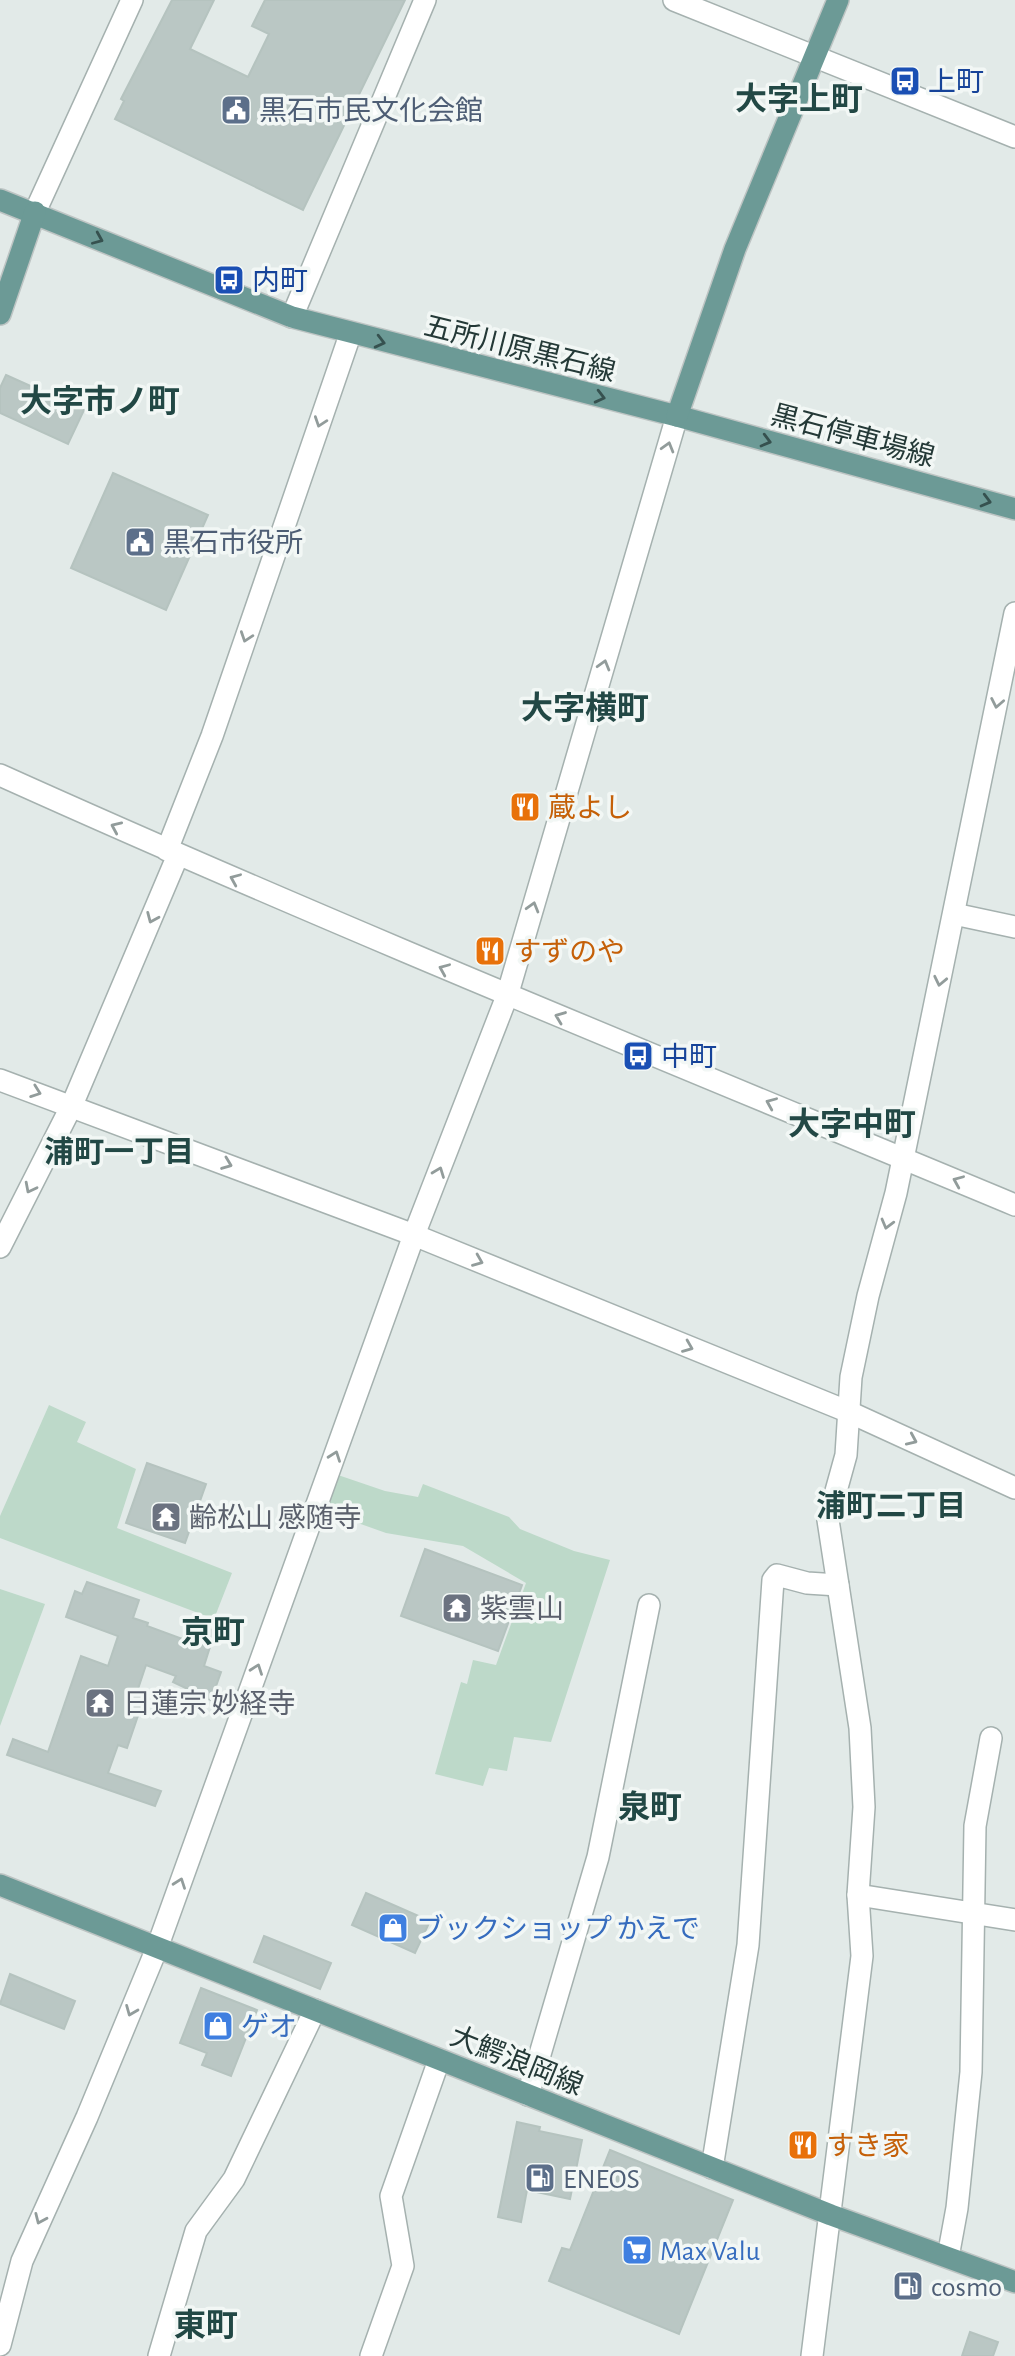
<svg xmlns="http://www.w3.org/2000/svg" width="1015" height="2356" viewBox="0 0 1015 2356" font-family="'Alegreya Sans','Noto Sans JP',sans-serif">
<rect width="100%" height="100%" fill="#e2eae8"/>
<g fill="#bdd9c9">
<path d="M49,1405L86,1422L77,1442L136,1469L117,1528L232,1573L214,1619L0,1538V1516Z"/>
<path d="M338,1475L385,1491L418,1497L423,1484L509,1517L520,1529L574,1551L610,1560L551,1742L514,1737L507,1771L489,1768L483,1786L435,1774L461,1682L467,1684L473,1660L496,1665L526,1583L463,1546L386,1533L327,1512Z"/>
<path d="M0,1589L45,1604L0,1726Z"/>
</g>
<g fill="#bac7c4" stroke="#b5c3bf" stroke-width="2">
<path d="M172,0H214L190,49L248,77L269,34L252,26L265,0H405L303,210L115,119L124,101L121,99Z"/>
<path d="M6,375L84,410L68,444L0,413V388Z"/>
<path d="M113,473L208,515L166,610L71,568Z"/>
<path d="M147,1463L206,1484L185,1543L126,1523Z"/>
<path d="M425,1549L522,1585L498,1651L401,1616Z"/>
<path d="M87,1582L139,1600L133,1618L148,1623L147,1626L185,1640L190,1623L215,1631L204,1666L221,1672L211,1700L173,1682L176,1676L146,1665L137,1692L145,1695L127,1748L118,1745L108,1773L161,1791L155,1806L7,1755L13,1739L48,1752L81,1656L108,1666L118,1636L66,1617L75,1591L82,1594Z"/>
<path d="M366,1893L430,1921L415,1953L352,1925Z"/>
<path d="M264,1936L331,1963L320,1989L254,1962Z"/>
<path d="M10,1974L75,2001L64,2029L0,2004Z"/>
<path d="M201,1988L257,2010L231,2076L202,2065L207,2053L180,2043Z"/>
<path d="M517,2122L540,2127L539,2131L582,2140L570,2199L527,2190L521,2222L498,2217Z"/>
<path d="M610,2150L733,2200L679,2334L549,2281L562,2248L570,2250Z"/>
<path d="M970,2332L998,2342L993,2356H962Z"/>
</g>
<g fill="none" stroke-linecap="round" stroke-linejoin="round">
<g stroke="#a5b1af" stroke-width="24">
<g id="minor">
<path d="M674,0L1015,137"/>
<path d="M35,212L132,0"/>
<path d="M292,317L425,0"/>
<path d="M0,775C335,926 676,1064 1015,1205"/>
<path d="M167,850L212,736L350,335"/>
<path d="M954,914L1015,927"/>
<path d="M0,1080L414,1235L849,1412L1015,1488"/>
<path d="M0,1247L72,1105L178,855"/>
<path d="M858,1895L1015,1920"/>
<path d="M528,2095L598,1857L649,1605"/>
<path d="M712,2168L748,1945L773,1580L777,1575L807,1583L838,1585"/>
<path d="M948,2257L957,2208L971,2072L975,1826L991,1738"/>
<path d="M0,2345L22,2261L87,2117L157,1948L414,1235L507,996L677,416"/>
<path d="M159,2356L196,2231L234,2179L315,2010"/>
<path d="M371,2356L403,2266L391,2196L439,2060"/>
<path d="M812,2356L862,1956L858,1895L864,1807L860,1728L828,1520L846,1455L851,1377L868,1296L896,1193L1015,613"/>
</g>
</g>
<g stroke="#bdc4c3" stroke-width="24">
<g id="major">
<path d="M0,200L292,317L677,416L1015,509"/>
<path d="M0,314L35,212"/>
<path d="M677,416L735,249L838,0"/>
<path d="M0,1885L831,2215L1015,2282"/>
</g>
</g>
<use href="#minor" stroke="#fff" stroke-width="21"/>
<use href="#major" stroke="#6c9a96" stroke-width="21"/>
</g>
<defs><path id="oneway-chevron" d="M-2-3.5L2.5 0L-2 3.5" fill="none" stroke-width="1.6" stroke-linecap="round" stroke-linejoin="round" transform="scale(1.75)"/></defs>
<g stroke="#36514f">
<use href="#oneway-chevron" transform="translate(98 239) rotate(23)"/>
<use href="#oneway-chevron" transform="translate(380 342) rotate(14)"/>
<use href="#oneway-chevron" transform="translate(600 397) rotate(14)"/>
<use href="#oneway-chevron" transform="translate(766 441) rotate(15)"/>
<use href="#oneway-chevron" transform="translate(986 501) rotate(15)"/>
</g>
<g stroke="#929c9b">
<use href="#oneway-chevron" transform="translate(320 422) rotate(109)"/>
<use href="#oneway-chevron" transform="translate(668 447) rotate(-74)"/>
<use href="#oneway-chevron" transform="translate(246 637) rotate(109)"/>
<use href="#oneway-chevron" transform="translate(604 665) rotate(-74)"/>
<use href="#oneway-chevron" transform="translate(997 703) rotate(101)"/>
<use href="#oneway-chevron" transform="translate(116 827) rotate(-156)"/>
<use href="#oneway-chevron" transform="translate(235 879) rotate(-157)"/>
<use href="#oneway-chevron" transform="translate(533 907) rotate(-74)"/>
<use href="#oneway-chevron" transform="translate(152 918) rotate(113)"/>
<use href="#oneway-chevron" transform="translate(444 969) rotate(-157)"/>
<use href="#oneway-chevron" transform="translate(940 981) rotate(102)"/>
<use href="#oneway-chevron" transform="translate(560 1017) rotate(-159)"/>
<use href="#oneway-chevron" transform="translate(36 1092) rotate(20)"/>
<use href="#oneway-chevron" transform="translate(771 1103) rotate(-157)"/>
<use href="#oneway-chevron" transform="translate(227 1164) rotate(21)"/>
<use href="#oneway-chevron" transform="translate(439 1172) rotate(-69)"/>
<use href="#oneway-chevron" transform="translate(958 1181) rotate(-157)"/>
<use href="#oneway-chevron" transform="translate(30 1188) rotate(117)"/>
<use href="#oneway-chevron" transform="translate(887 1224) rotate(105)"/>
<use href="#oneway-chevron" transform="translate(478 1261) rotate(22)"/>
<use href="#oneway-chevron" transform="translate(688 1347) rotate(22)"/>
<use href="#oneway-chevron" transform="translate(912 1440) rotate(24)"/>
<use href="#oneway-chevron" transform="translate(335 1456) rotate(-70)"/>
<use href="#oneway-chevron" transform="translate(257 1669) rotate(-70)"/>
<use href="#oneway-chevron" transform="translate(180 1883) rotate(-70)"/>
<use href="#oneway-chevron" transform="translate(131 2011) rotate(112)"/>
<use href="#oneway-chevron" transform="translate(40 2219) rotate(114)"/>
</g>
<defs>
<g id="bus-square" transform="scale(1.575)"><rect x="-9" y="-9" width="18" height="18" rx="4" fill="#1a4fb4" stroke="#f2f7f5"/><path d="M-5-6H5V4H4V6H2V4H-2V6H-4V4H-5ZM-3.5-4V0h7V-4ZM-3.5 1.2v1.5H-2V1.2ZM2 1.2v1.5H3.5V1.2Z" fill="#fff"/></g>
<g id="civic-square" transform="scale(1.575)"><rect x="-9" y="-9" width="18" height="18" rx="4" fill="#5c6f8a" stroke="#f2f7f5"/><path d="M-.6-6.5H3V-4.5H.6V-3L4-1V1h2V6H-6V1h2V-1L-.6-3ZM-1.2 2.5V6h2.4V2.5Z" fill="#fff"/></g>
<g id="restaurant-square" transform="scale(1.575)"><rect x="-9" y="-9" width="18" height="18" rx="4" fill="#e8710a" stroke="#f2f7f5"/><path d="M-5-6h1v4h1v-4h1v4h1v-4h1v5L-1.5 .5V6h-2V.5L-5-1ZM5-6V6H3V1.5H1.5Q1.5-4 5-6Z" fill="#fff"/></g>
<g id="temple-square" transform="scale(1.575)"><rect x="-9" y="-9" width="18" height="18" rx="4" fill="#6b7280" stroke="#f2f7f5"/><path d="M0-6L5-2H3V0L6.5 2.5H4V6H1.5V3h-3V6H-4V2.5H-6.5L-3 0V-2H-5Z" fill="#fff"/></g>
<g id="shop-square" transform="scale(1.575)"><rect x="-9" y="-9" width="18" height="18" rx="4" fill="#3f7fe0" stroke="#f2f7f5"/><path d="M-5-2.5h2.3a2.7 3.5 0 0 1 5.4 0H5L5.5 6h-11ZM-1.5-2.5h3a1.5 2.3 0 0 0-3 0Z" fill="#fff"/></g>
<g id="fuel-square" transform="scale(1.575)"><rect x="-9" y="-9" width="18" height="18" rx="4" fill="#5c6f8a" stroke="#f2f7f5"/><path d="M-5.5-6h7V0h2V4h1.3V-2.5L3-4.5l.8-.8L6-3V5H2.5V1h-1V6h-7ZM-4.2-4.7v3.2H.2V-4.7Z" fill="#fff"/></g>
<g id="supermarket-square" transform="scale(1.575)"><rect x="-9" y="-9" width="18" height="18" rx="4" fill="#3f7fe0" stroke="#f2f7f5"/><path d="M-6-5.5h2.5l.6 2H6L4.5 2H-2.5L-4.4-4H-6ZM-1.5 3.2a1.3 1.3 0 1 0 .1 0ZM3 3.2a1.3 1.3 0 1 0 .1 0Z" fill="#fff"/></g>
</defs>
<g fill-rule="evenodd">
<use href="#bus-square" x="905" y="81"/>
<use href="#civic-square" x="236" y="110"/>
<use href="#bus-square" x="229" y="280"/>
<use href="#civic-square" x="140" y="542"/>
<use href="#restaurant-square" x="525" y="807"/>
<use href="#restaurant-square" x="490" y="951"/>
<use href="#bus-square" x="638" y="1056"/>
<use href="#temple-square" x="166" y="1517"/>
<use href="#temple-square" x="457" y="1608"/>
<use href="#temple-square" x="100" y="1703"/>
<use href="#shop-square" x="393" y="1928"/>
<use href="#shop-square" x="218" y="2026"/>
<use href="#restaurant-square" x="803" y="2145"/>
<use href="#fuel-square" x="540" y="2178"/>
<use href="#supermarket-square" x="637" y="2250"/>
<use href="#fuel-square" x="908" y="2286"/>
</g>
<g text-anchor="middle" stroke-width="7" stroke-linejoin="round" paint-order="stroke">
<g font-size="28" fill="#164399" stroke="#f2f7f5" text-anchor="start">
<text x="928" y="91">上町</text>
<text x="252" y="290">内町</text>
<text x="661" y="1066">中町</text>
</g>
<g font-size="28" fill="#4e5e75" stroke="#f2f7f5" text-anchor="start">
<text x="259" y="120">黒石市民文化会館</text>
<text x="163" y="552">黒石市役所</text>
<text x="563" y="2188">ENEOS</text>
<text x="931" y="2296">cosmo</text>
</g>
<g font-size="28" fill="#243937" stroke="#f2f7f5">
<text transform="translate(520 348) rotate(14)" y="10">五所川原黒石線</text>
<text transform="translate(853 435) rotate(15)" y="10">黒石停車場線</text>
<text transform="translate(517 2060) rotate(22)" y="10">大鰐浪岡線</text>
</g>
<g font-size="28" fill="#c56008" stroke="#f2f7f5" text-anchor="start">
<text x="548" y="817">蔵よし</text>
<text x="513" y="961">すずのや</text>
<text x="826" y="2155">すき家</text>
</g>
<g font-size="28" fill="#5b616d" stroke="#f2f7f5" text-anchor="start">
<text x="189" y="1527">齢松山 感随寺</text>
<text x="480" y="1618">紫雲山</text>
<text x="123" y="1713">日蓮宗 妙経寺</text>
</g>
<g font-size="28" fill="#366cbe" stroke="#f2f7f5" text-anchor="start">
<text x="416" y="1938">ブックショップ かえで</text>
<text x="241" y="2036">ゲオ</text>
<text x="660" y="2260">Max Valu</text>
</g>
<g font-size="30" font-weight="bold" fill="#224845" stroke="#f2f7f5">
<text x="119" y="1162">浦町一丁目</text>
<text x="891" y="1516">浦町二丁目</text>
</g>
<g font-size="32" font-weight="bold" fill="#224845" stroke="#f2f7f5">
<text x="799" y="110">大字上町</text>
<text x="100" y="412">大字市ノ町</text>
<text x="585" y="719">大字横町</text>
<text x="852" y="1135">大字中町</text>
<text x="213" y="1643">京町</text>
<text x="650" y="1818">泉町</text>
<text x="206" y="2336">東町</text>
</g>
</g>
</svg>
